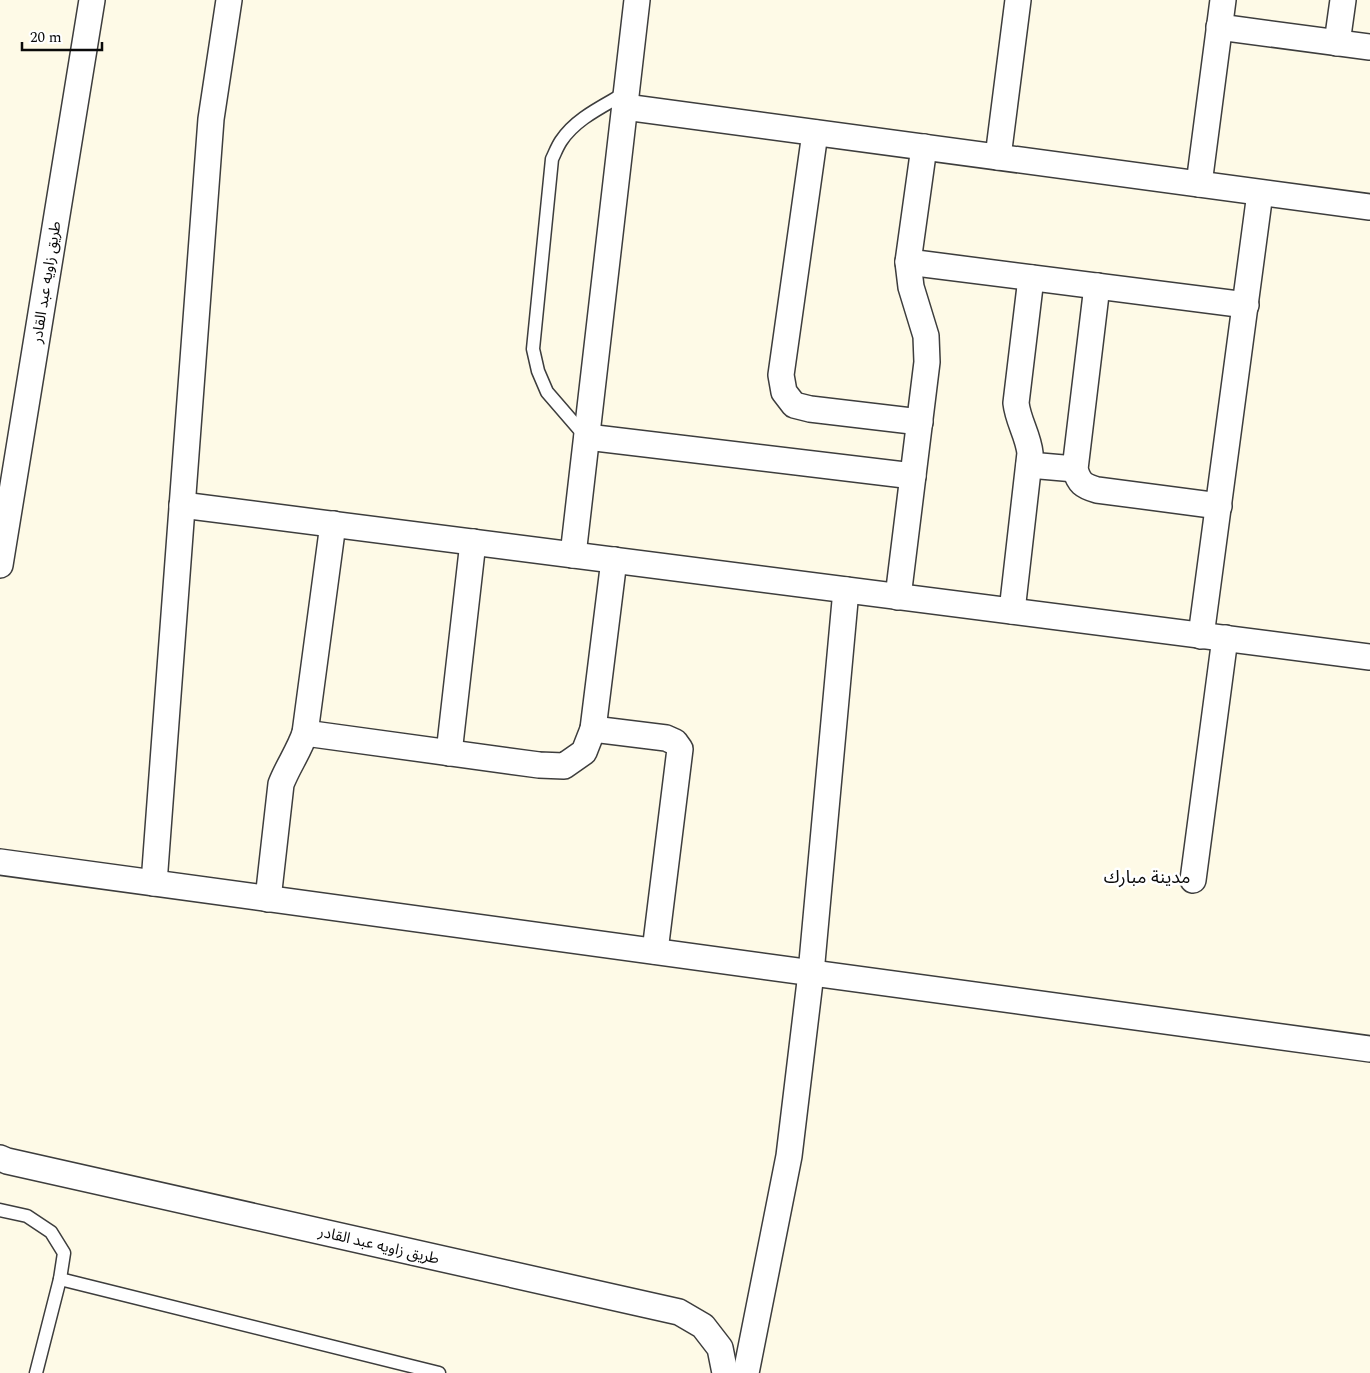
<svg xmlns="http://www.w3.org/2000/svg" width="1370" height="1373" viewBox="0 0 1370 1373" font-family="Spectral,'Noto Sans Arabic',serif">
<rect width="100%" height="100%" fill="#fefae7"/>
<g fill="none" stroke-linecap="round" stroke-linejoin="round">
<g stroke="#3d3d3d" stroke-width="15">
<g id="lane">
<path d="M585,436L547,392L538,371L533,349L552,159C555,153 557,147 561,141C576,118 604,106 627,92"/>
<path d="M0,1210L27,1216L51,1232L64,1253L60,1279L36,1373"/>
<path d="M60,1279L439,1373"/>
</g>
</g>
<g stroke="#3d3d3d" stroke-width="28">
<g id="street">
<path d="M1219,27L1370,47"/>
<path d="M1337,43L1343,0"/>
<path d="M625,107L1370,207"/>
<path d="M815,133L781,375L784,392L794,405L810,409L920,422"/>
<path d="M998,157L1018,0"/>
<path d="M1199,184L1223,0"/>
<path d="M908,262L1246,305"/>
<path d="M1097,286L1075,469C1079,483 1083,486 1097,490L1219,506"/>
<path d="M587,437L913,476"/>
<path d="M1029,465L1075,469"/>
<path d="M182,505L1370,657"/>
<path d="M573,555L637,0"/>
<path d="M0,565L92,0"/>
<path d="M898,597L927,362L926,336L911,287L908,262L924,147"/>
<path d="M1012,611L1030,453C1028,435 1018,421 1016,403L1031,278"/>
<path d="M1201,636L1260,193"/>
<path d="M593,729L666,738L675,742L680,749L655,951"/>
<path d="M305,733L539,765L564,766L584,752L593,729L614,560"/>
<path d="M449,753L473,542"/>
<path d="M0,862L1370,1049"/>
<path d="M1193,880L1225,638"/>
<path d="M154,883L211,119L229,0"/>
<path d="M268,899L281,784C288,766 299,751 305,733L333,524"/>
<path d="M0,1158L7,1161L679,1312L703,1326L720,1348L725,1373"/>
<path d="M746,1373L789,1156L811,973L846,590"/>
</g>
</g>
<use href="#lane" stroke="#fff" stroke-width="12"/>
<use href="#street" stroke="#fff" stroke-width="25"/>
</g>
<g text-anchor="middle" stroke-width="5" stroke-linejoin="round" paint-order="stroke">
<g font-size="15" fill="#0a0a0a" stroke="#fff">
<text transform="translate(46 282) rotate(-81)" y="5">طريق زاويه عبد القادر</text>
<text transform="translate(379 1245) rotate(13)" y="5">طريق زاويه عبد القادر</text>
</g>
<g font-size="18" fill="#0a0a0a" stroke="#fff">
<text x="1147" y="883">مدينة مبارك</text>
</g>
</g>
<path d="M22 42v8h80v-8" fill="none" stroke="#0a0a0a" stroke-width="2.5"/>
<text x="30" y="42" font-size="15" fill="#0a0a0a" stroke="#ffffff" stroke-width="4" paint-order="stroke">20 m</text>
</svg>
